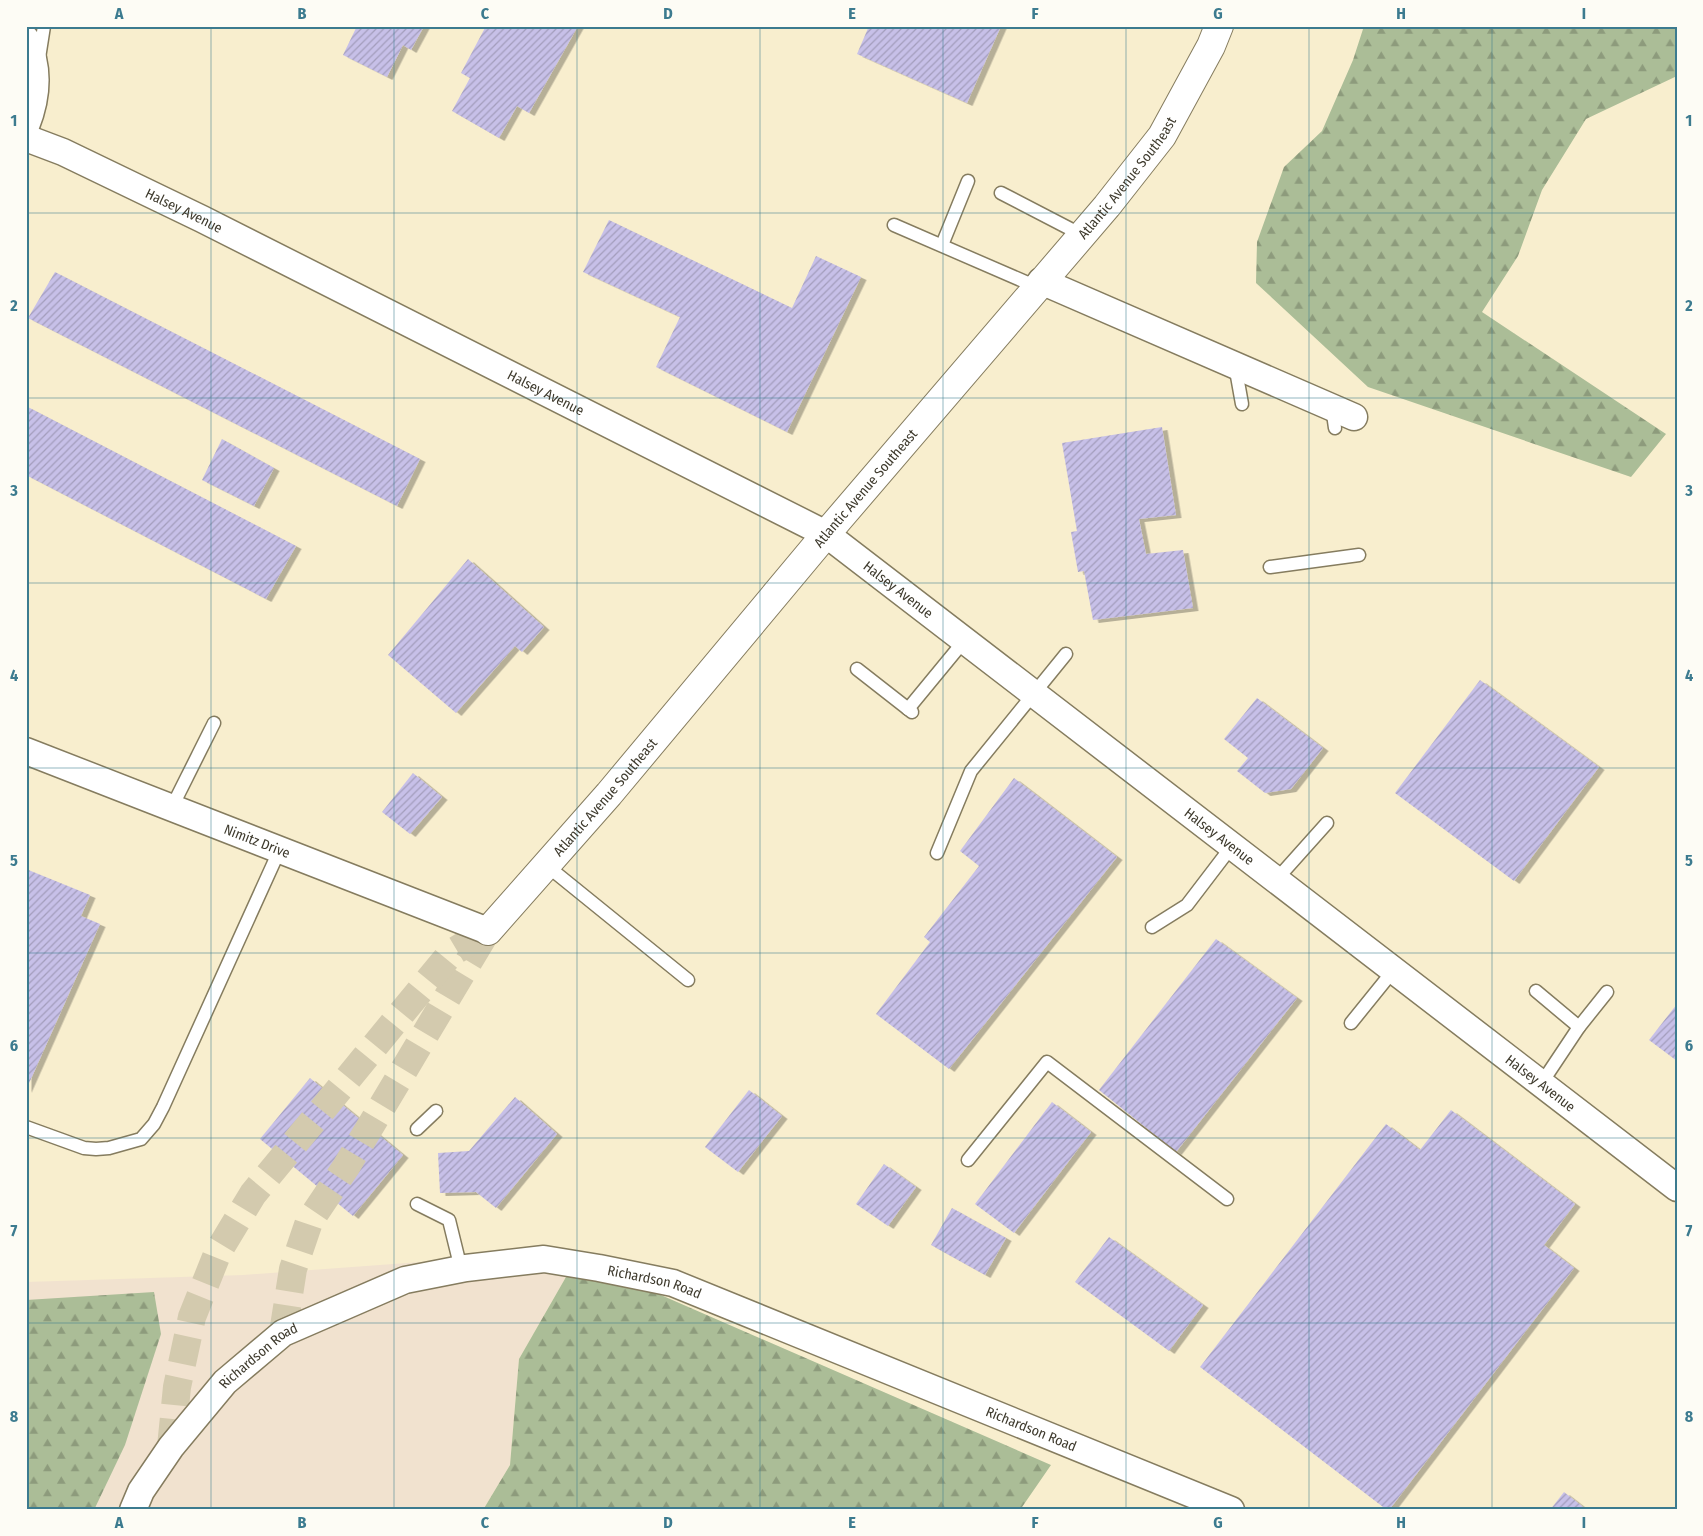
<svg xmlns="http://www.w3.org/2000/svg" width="1703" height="1536" viewBox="0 0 1703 1536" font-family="'Fira Sans Condensed',sans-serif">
<defs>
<pattern id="forest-firs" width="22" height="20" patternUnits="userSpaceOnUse" patternTransform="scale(1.25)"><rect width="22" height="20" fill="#abbd97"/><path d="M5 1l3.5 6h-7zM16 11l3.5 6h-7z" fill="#8d9b7c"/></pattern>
<pattern id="building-hatch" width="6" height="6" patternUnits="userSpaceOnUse" patternTransform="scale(1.25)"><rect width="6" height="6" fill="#c7c0e8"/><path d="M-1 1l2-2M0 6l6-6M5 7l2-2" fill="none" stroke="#a39dbc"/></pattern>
<filter id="shadow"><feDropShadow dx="5.5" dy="3" stdDeviation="0" flood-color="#0004"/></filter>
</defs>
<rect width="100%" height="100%" fill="#f8eece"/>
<path fill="#f1e2cf" d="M448,1260L574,1263L519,1359L510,1465L483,1510H26V1282L243,1275Z"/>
<g fill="url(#forest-firs)">
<path d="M1364,26H1677V76L1586,119L1542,190L1518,256L1482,312L1666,434L1631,477L1368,387L1256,283L1257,242L1284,167L1322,131L1353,60Z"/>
<path d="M574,1263L599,1268L1051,1465L1020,1510H483L510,1465L519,1359Z"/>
<path d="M154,1292L161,1334L125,1445L94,1510H26V1300Z"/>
</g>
<g fill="url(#building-hatch)" filter="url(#shadow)">
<path d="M357,26H424L411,50L403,45L387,77L343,55Z"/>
<path d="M486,26H578L529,113L517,106L499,138L452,111L470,78L461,73Z"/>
<path d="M869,26H1001L967,103L857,54Z"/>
<path d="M609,220L792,308L816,256L861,277L787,432L656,367L680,317L583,272Z"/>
<path d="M55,272L420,459L397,506L28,318Z"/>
<path d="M26,406L296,546L266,599L26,475Z"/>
<path d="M1162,427L1176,515L1139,519L1146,554L1183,550L1193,608L1093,620L1084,571L1078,572L1071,532L1077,531L1062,443Z"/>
<path d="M222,439L274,468L254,506L202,480Z"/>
<path d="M468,559L544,627L522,652L515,646L456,713L388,655Z"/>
<path d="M1480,680L1599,767L1514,881L1395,793Z"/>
<path d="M1257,698L1323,748L1291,789L1265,793L1237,771L1248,758L1224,739Z"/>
<path d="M413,773L442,797L410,834L382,812Z"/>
<path d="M1014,778L1117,857L949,1069L876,1014L930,942L924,937L979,866L960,851Z"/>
<path d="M26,869L90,895L81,916L100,924L26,1090Z"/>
<path d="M1216,939L1297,998L1176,1152L1099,1090Z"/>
<path d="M1677,1004V1061L1649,1040Z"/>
<path d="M310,1078L403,1155L353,1216L260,1139Z"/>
<path d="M749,1090L782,1116L738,1172L705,1147Z"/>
<path d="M515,1097L557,1134L496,1208L476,1192L440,1193L438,1153L469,1151Z"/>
<path d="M1052,1102L1091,1132L1014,1233L975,1204Z"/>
<path d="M1451,1110L1575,1204L1544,1245L1574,1268L1389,1510H1387L1200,1367L1386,1124L1420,1150Z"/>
<path d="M884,1164L916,1187L888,1226L856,1204Z"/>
<path d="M952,1208L1006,1238L985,1275L931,1245Z"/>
<path d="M1109,1237L1203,1305L1169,1351L1075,1282Z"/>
<path d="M1564,1492L1587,1510H1550Z"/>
</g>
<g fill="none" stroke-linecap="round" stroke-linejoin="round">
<g stroke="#d3caae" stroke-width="28" stroke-dasharray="28 14" stroke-linecap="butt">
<path d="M283,1333L293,1269L309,1222L346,1167L485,934"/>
<path d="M171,1447L177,1387L192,1317L218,1252L253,1194L451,953L488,931"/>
</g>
<g stroke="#857c5f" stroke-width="15">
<g id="service">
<path d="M39,58L44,26"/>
<path d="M1001,193L1082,235"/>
<path d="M894,225L1037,287"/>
<path d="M942,245L968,181"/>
<path d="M1235,365L1242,404"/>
<path d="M1332,407L1335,428"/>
<path d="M1270,567L1359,555"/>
<path d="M857,669L912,712"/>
<path d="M908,709L964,641"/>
<path d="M172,807L214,723"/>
<path d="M937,853L971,771L1066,654"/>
<path d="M546,865L688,980"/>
<path d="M1276,880L1327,823"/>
<path d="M1152,927L1187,905L1232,846"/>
<path d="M1536,991L1579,1027L1541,1084"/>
<path d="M1351,1023L1393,971"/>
<path d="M1579,1027L1607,992"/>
<path d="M26,1127L84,1148L96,1149L109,1148L141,1139L154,1124L163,1107L280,849"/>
<path d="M417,1129L436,1111"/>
<path d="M968,1160L1047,1062L1227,1199"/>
<path d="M417,1204L449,1220L461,1269"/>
</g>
</g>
<g stroke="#857c5f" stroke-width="29">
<g id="minor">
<path d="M26,39C40,68 38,96 26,126"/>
<path id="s1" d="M26,138L63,152L202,219L826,534L1677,1188"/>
<path d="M1041,281L1354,417"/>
<path id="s2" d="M26,751L488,931"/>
<path id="s3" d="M133,1510L141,1491L171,1447L225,1382L283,1333L405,1280L466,1268L544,1259L599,1268L673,1283L1231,1510"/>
</g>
</g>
<g stroke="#857c5f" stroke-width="30">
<g id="tertiary">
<path id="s4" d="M488,931L609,794L826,534L1107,206L1162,136L1211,46L1219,26"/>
</g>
</g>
<use href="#service" stroke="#fff" stroke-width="12"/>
<use href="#minor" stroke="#fff" stroke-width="26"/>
<use href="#tertiary" stroke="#fff" stroke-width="28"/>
</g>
<path fill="none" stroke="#3c7b8f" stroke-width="1" stroke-opacity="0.55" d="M211,26V1510M394,26V1510M577,26V1510M760,26V1510M943,26V1510M1126,26V1510M1309,26V1510M1492,26V1510M26,213H1677M26,398H1677M26,583H1677M26,768H1677M26,953H1677M26,1138H1677M26,1323H1677"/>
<g text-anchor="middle" stroke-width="4.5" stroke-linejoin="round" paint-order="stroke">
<g font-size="14" fill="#3e3a2d" stroke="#fdfcf5">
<text dy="5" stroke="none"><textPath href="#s4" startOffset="988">Atlantic Avenue Southeast</textPath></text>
<text dy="5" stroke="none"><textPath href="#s1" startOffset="174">Halsey Avenue</textPath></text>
<text dy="5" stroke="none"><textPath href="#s1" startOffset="579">Halsey Avenue</textPath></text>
<text dy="5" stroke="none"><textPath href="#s4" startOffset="582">Atlantic Avenue Southeast</textPath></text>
<text dy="5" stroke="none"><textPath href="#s1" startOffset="984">Halsey Avenue</textPath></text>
<text dy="5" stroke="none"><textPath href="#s4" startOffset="178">Atlantic Avenue Southeast</textPath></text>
<text dy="5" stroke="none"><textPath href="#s1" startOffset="1389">Halsey Avenue</textPath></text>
<text dy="5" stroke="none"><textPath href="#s2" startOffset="248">Nimitz Drive</textPath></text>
<text dy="5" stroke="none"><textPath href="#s1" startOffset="1794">Halsey Avenue</textPath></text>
<text dy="5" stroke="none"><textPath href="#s3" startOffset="621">Richardson Road</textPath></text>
<text dy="5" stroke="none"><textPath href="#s3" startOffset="201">Richardson Road</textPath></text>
<text dy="5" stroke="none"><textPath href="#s3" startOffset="1026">Richardson Road</textPath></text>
</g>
</g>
<rect width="1703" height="1536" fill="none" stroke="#fdfcf5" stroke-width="55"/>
<rect x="28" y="28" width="1648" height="1480" fill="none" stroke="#3c7b8f" stroke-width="2"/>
<g font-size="16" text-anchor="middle" font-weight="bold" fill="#3c7b8f">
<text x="119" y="19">A</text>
<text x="302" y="19">B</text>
<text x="485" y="19">C</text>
<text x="668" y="19">D</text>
<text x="852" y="19">E</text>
<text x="1035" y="19">F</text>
<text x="1218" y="19">G</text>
<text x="1401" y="19">H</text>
<text x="1584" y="19">I</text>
<text x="14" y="126">1</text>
<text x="1689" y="126">1</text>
<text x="14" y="311">2</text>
<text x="1689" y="311">2</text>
<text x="14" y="496">3</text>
<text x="1689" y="496">3</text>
<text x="14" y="681">4</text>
<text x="1689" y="681">4</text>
<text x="14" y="866">5</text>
<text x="1689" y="866">5</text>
<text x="14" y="1051">6</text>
<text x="1689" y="1051">6</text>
<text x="14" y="1236">7</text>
<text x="1689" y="1236">7</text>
<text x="14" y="1422">8</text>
<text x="1689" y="1422">8</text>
<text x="119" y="1528">A</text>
<text x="302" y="1528">B</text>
<text x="485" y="1528">C</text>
<text x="668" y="1528">D</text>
<text x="852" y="1528">E</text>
<text x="1035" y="1528">F</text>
<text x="1218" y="1528">G</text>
<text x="1401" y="1528">H</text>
<text x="1584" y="1528">I</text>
</g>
</svg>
